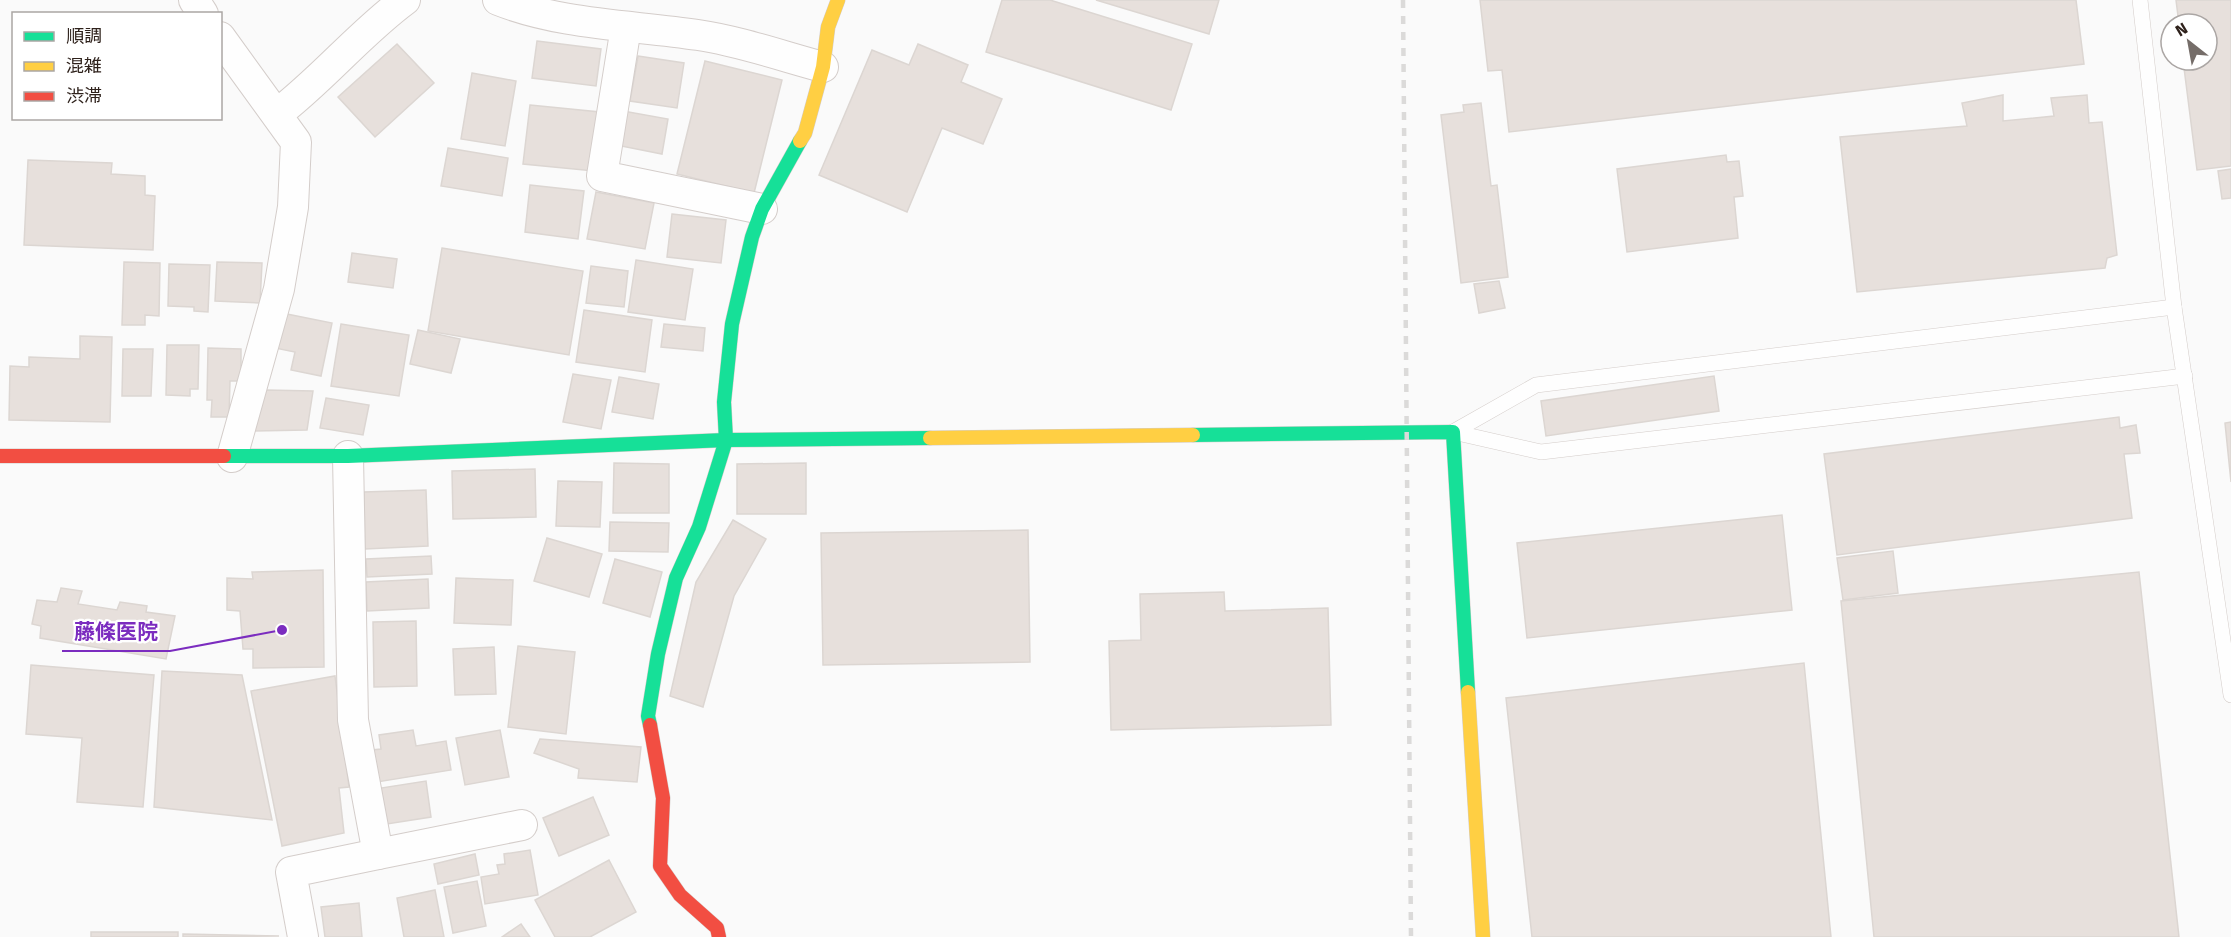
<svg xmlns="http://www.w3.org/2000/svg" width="2231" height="937" viewBox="0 0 2231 937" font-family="'Fira Sans','Noto Sans JP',sans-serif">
<rect width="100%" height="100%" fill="#fafafa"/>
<g fill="#e7e0dc" stroke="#dcd6d2" stroke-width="1.5">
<path d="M1002,0H1050L1192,44L1171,110L986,52Z"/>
<path d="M1096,0H1219L1209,34Z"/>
<path d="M1480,0H2076L2084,64L1509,132L1502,70L1488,71Z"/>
<path d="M2176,0H2231V166L2197,170L2183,60H2207V24H2179Z"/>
<path d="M537,41L601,49L596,86L532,78Z"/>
<path d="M397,44L434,83L375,137L338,97Z"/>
<path d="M918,44L968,65L961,82L1002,99L983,144L942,128L907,212L819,175L872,50L909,65Z"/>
<path d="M638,56L684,63L677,108L630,101Z"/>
<path d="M705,61L782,80L754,193L677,174Z"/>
<path d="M472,73L516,81L505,146L461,139Z"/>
<path d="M2003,95V121L2054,116L2051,98L2087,95L2089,123L2102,122L2117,255L2107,258L2105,268L1857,292L1840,137L1967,126L1962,103Z"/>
<path d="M1481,103L1491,186L1497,185L1508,277L1461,283L1441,115L1464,112L1463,105Z"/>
<path d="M530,105L600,112L594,171L523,164Z"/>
<path d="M623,111L668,119L662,154L616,145Z"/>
<path d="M448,148L508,158L502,196L441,186Z"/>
<path d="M1726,155L1727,162L1739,161L1743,196L1734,197L1738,238L1627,252L1617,169Z"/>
<path d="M28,160L112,163L111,174L145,176V195L155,196L153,250L24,245Z"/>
<path d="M2231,169V198L2222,199L2218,171Z"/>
<path d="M530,185L584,191L578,239L525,232Z"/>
<path d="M596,192L654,203L645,249L587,239Z"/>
<path d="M672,214L726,220L721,263L667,257Z"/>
<path d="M442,248L583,271L569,355L428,331Z"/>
<path d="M352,253L397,259L393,288L348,282Z"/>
<path d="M636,260L693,269L685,320L628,312Z"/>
<path d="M124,262L160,263L159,316L145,315V325H122Z"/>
<path d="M217,262L262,263L260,303L215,301Z"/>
<path d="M169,264L210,265L208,312L194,311V307L168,306Z"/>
<path d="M591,266L628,271L624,307L586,303Z"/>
<path d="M1499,281L1505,308L1479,313L1474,284Z"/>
<path d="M584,310L652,320L645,372L576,362Z"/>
<path d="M282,313L332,323L321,376L291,370L295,352L275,348Z"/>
<path d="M341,324L409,335L399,396L331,386Z"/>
<path d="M664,324L705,328L703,351L661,347Z"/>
<path d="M418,330L460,339L451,373L410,364Z"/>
<path d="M80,336L112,337L110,422L9,420L10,366L29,367V357L80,359Z"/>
<path d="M167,345H199L198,389H190V396L166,395Z"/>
<path d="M208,348L241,349V381H230L229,417H211L212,400H207Z"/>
<path d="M123,349H153L151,396H122Z"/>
<path d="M573,374L611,380L601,429L563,422Z"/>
<path d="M1714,376L1719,411L1546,436L1541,401Z"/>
<path d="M619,377L659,384L653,419L612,412Z"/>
<path d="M266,390L313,391L307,430L251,431Z"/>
<path d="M326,398L369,405L363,435L320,428Z"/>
<path d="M2119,417L2120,428L2136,425L2140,453L2124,454L2132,518L1837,555L1824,454Z"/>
<path d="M2231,422V482L2225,423Z"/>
<path d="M614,463L669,464V513H613Z"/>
<path d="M806,463V514H737V464Z"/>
<path d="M535,469L536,517L453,519L452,471Z"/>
<path d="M558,481L602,482L600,527L556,526Z"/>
<path d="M426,490L428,546L365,549L364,492Z"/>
<path d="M1782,515L1792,610L1527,638L1517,543Z"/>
<path d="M733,520L766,539L734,596L703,707L670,696L696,582Z"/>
<path d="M610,522L669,523L668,552L609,551Z"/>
<path d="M1028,530L1030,662L823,665L821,533Z"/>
<path d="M547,538L602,554L589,597L534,581Z"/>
<path d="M1893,551L1898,593L1843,600L1837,558Z"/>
<path d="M431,556L432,574L367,577L366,559Z"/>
<path d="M615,559L662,572L650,617L603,603Z"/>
<path d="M323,570L324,667L253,668V649H243L240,611L227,610V578L253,579L252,572Z"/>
<path d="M2139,572L2179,937H1874L1841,601Z"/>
<path d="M456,578L513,580L511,625L454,623Z"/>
<path d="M428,579L429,608L367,611L366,582Z"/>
<path d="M61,588L82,591L78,604L117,610L120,602L147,606L146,612L175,616L166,659L40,638L41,626L32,624L37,600L57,602Z"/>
<path d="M1224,592L1225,611L1328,608L1331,725L1111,730L1109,641L1141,640L1140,594Z"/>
<path d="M416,621L417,686L374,687L373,622Z"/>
<path d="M518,646L575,652L566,734L508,727Z"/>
<path d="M494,647L496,694L455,695L453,649Z"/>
<path d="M1804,663L1831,937H1532L1506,698Z"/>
<path d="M31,665L154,675L143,807L77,802L82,738L26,734Z"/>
<path d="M162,671L242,675L272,820L154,807Z"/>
<path d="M335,676L349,787L339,788L344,833L282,846L251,691Z"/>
<path d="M413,730L416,746L446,741L451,770L377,782L372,750L381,749L379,735Z"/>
<path d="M500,730L509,777L465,785L456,738Z"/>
<path d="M540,739L641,747L637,782L578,778L579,769L534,753Z"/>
<path d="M426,781L431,817L387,824L381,788Z"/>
<path d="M593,797L609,835L559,856L543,818Z"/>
<path d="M530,850L538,895L485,904L481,877L499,874L497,865L505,864L504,854Z"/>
<path d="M475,854L479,875L438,884L434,864Z"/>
<path d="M609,860L636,912L590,937H555L535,900Z"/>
<path d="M477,881L486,926L453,933L444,887Z"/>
<path d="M435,890L444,937H404L397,898Z"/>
<path d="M359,903L362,937H325L321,907Z"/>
<path d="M521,924L530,937H502Z"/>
<rect x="91" y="932" width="87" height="5"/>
<path d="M183,934L279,936L183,937Z"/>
</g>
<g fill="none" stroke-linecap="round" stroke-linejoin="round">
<g stroke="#d4cdca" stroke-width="16">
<g id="lane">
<path d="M2140,0L2174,307L2231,695"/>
<path d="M1453,432L1541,452L2185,376"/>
<path d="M1453,432L1536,385L2174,307"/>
</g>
</g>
<g stroke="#d4cdca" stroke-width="32">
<g id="street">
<path d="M194,0L203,14"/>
<path d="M498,0C561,25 631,25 698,35C739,41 782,56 823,67"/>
<path d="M626,27L602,176L762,209"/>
<path d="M220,37L296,142L293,207L279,289L232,457"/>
<path d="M277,114C323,79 359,34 405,0"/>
<path d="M378,854L522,825"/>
<path d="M303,937L291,872L378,854L353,720L348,456"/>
</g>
</g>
<g stroke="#d4cdca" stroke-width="15">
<g id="fast">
<path d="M1193,435L1453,432L1468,692"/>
<path d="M224,456H348L726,440L930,438"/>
<path d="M650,725L648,716L658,654L676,578L699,527L726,440L724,402L732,324L752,237L762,209L800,141"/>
</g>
</g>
<g stroke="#d4cdca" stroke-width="15">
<g id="slow">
<path d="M800,141L805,133L823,67L828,27L838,0"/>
<path d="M930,438L1193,435"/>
<path d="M1468,692L1483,937"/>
</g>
</g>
<g stroke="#d4cdca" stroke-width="15">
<g id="jam">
<path d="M0,456H224"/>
<path d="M650,725L663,798L660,866L680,895L717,928L719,937"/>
</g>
</g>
<use href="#lane" stroke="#fefefe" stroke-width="15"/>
<use href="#street" stroke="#fefefe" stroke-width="30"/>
<use href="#fast" stroke="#16e098" stroke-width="14"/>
<use href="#slow" stroke="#ffcf43" stroke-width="14"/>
<use href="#jam" stroke="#f24e42" stroke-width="14"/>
<path stroke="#dbdad9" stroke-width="4.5" stroke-dasharray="8 8" stroke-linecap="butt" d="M1403,0L1411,937"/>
</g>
<path fill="none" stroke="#7b2cbf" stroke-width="2" d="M282 630L170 651H62"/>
<circle fill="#7b2cbf" stroke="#fff" stroke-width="2" cx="282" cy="630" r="6"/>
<g font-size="21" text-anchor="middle" font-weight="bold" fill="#7b2cbf" stroke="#fff" stroke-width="4.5" stroke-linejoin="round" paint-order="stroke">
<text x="116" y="639">藤條医院</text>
</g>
<rect x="12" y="12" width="210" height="108" fill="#ffffff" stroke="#aba6a4" stroke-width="1.5"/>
<rect x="24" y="32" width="30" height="9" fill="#16e098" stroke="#aba6a4" stroke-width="1.5"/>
<text x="66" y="42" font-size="18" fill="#2e211b">順調</text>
<rect x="24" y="62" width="30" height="9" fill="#ffcf43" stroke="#aba6a4" stroke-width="1.5"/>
<text x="66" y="72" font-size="18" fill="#2e211b">混雑</text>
<rect x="24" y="92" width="30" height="9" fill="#f24e42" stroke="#aba6a4" stroke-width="1.5"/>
<text x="66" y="102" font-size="18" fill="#2e211b">渋滞</text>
<g transform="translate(2189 42) rotate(329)"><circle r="28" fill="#ffffff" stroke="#aba6a4" stroke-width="1.5"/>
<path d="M0-4.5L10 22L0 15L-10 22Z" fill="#756d69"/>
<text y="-9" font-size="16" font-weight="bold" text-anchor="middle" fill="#2e211b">N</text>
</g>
</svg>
